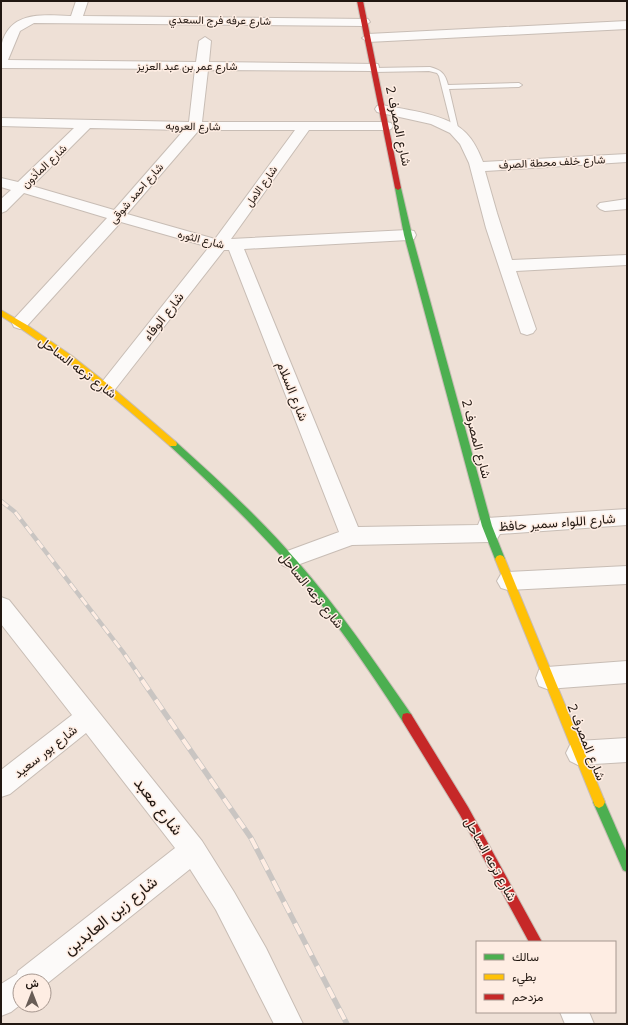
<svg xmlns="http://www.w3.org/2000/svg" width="628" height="1025" viewBox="0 0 628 1025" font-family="'Noto Sans',Vazirmatn,sans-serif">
<rect width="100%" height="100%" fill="#eee0d6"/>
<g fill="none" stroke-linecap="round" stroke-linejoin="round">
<g stroke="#c8bdb5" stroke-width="2">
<path id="lane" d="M430,67C441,70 445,73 448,85L519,83L522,85L519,87L449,89L459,132L456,134L453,132L439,76L437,73L429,71L374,72L371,70L374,68Z"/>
</g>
<g stroke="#c8bdb5" stroke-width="2">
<g id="street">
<path d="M76,1H88L83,16L368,19L370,22L364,26L34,23L20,31L8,60L196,62L199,41L205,37L211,41L209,62L378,64L379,67L378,70L373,71L208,70L202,122H386L391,123L393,126L391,129L386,130H309L231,239L408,230L414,231L416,235L414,239L408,240L244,249L358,527L478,525L480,520L487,518L627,509V525L500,534L497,539L490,542L352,545L289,568L282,565L279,559L282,553L339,532L229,250H224L113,392L107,394L101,392L98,387L209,247L121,222L26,327L20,329L14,327L12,323L14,319L107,218L24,193L6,211L1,213V199L11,190L1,187V178L18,182L74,128L1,126V118L189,122L195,69L1,68C1,60 0,50 2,43C11,10 45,15 71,16ZM90,128L184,130L114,210L32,186ZM199,130H295L215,239L127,214Z"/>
<path d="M627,21V29L368,42L362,38L368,34Z"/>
<path d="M382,105C407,110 448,114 466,133C474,141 479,152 483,162L627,154V162L485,171L497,213L512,260L627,255V265L516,271L536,329L533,333L527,335L521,333L486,228L469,163L460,144L450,133L431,124L377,112L375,109L377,106Z"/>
<path d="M627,199V209L605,211L600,209L597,206L600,203Z"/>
<path d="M627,566V584L508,590L501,588L497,581L501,574L508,572Z"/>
<path d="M1,597L9,600L202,841L234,892L266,948L303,1024H274L216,910L190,869L44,986V981H20V1005L11,1012L1,1016V984L17,974L18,971L175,848L86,733L10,794L1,797V770L72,715L1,624Z"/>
<path d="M627,661V683L547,689L539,686L536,678L539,670L547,667Z"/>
<path d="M627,738V762L578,765L570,761L566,753L570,745L578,741Z"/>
<path d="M560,1012H589L594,1024H565Z"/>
</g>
</g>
<g stroke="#c8bdb5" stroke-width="2">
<g id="fast">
<path d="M398,186L401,188L412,235L492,526L505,559L503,562L500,563L497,562L495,559L482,526L404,235L395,188Z"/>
<path d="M173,441L176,442C218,480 260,518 297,561C339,609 375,662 411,714L412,718L411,722L407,723L403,722C368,668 332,615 291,567C253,524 212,485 170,446L169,444L170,442Z"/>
<path d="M599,796L603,798L627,853V872L623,870L593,802L595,798Z"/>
</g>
</g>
<g stroke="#c8bdb5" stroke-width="2">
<g id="slow">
<path d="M1,310L27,325L72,356L114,389L176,442L177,444L176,446H170C117,399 62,354 1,316Z"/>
<path d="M500,555L503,556L505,559L605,802L603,806L599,808L595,806L495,559L497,556Z"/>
</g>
</g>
<g stroke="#c8bdb5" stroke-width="2">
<g id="jam">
<path d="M357,1H363L401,188L398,190L395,188Z"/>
<path d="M407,713L411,714L468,807L542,942H529L460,815L403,722L402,718L403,714Z"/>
</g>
</g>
<use href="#lane" fill="#fcfaf9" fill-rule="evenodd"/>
<use href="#street" fill="#fcfaf9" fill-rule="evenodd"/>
<use href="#fast" fill="#4caf50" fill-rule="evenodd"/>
<use href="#slow" fill="#ffc107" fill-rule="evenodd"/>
<use href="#jam" fill="#c62828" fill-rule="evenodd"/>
<g stroke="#c9c5c2" stroke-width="4.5">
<path id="rail-far1" d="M1,501L15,512L123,652L143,681"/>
</g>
<g stroke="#c9c5c2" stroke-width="5.5">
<path id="rail" d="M142,680L251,838L347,1024"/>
</g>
<use href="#rail-far1" stroke="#feede3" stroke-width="3" stroke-dasharray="9" stroke-linecap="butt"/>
<use href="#rail" stroke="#feede3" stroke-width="4" stroke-dasharray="12" stroke-linecap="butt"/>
</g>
<g text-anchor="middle" stroke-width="3" stroke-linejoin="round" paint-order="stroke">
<g font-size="11" fill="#211711" stroke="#feede3">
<text transform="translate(220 20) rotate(1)" y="4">شارع عرفه فرج السعدي</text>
<text x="187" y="70">شارع عمر بن عبد العزيز</text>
<text transform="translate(193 126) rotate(1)" y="4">شارع العروبه</text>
<text transform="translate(552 162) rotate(-3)" y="4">شارع خلف محطة الصرف</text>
<text transform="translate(44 166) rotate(-44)" y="4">شارع المأذون</text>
<text transform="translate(261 186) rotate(-55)" y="4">شارع الامل</text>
<text transform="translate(136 193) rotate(-49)" y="4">شارع احمد شوقى</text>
<text transform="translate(201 239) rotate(14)" y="4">شارع الثوره</text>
</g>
<g font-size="13" fill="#211711" stroke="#feede3">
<text transform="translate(399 126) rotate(78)" y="5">شارع المصرف 2</text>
<text transform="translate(163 316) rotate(-52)" y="5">شارع الوفاء</text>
<text transform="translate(78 367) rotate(37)" y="5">شارع ترعه الساحل</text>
<text transform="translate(293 391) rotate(68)" y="5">شارع السلام</text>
<text transform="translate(477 439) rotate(75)" y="5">شارع المصرف 2</text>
<text transform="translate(557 522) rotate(-4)" y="5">شارع اللواء سمير حافظ</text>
<text transform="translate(312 590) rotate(51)" y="5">شارع ترعه الساحل</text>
<text transform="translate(587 742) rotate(68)" y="5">شارع المصرف 2</text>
<text transform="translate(45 751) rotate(-38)" y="5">شارع بور سعيد</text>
<text transform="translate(491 859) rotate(61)" y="5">شارع ترعه الساحل</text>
</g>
<g font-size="16" fill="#211711" stroke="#feede3">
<text transform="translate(159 806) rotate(52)" y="6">شارع معبد</text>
<text transform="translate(110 915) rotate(-39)" y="6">شارع زين العابدين</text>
</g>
</g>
<rect width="628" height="1025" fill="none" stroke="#211711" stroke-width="4"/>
<rect x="476" y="941" width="140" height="72" fill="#feede3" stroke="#a6978f"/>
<rect x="484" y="954" width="20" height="6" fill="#4caf50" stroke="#a6978f"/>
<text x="512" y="961" font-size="12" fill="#211711">سالك</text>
<rect x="484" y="974" width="20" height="6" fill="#ffc107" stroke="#a6978f"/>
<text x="512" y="981" font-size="12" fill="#211711">بطيء</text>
<rect x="484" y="994" width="20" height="6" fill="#c62828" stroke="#a6978f"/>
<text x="512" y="1001" font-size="12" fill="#211711">مزدحم</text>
<g transform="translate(32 993)"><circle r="19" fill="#feede3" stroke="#a6978f"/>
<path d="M0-3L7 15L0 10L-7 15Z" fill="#695d56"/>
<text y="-6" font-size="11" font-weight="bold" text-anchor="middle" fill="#211711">ش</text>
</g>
</svg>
